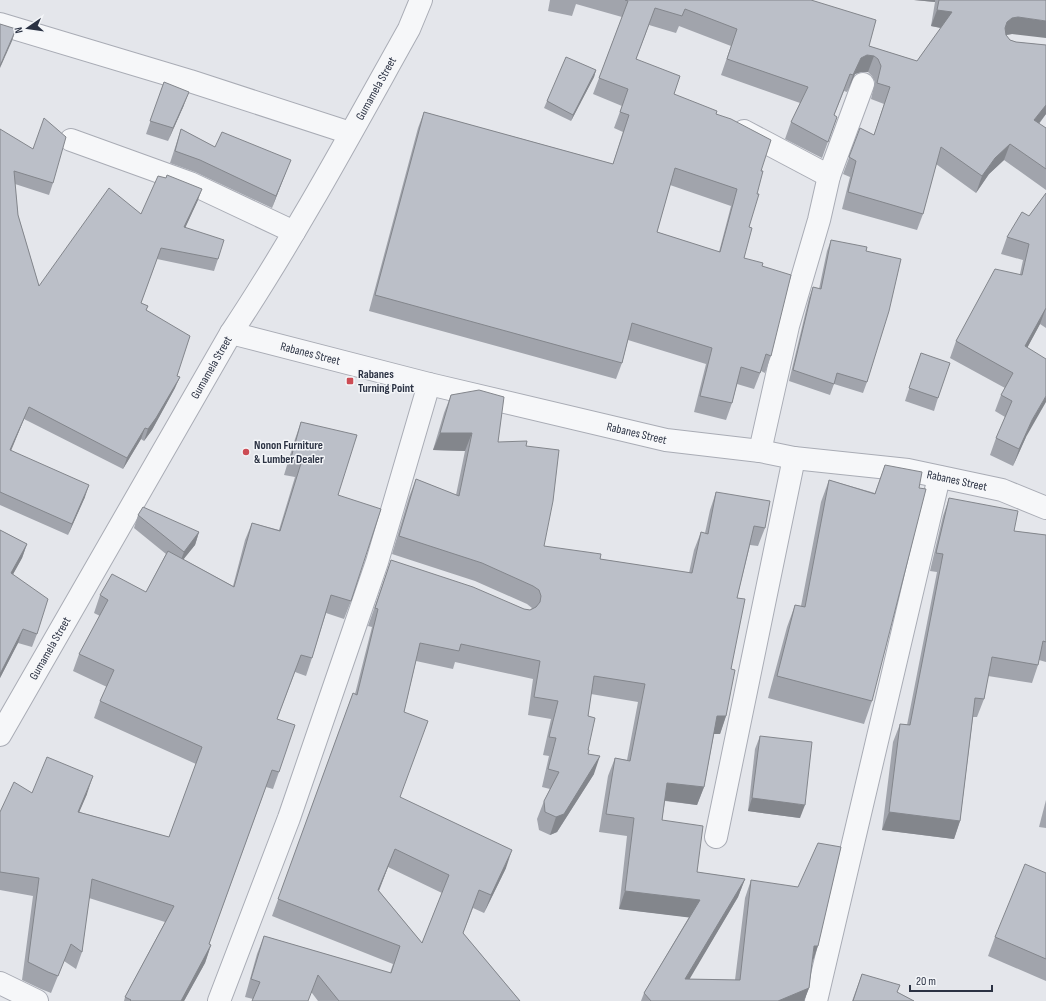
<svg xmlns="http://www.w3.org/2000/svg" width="1046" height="1001" viewBox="0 0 1046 1001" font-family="'Sofia Sans Condensed',sans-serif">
<rect width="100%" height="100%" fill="#e4e6eb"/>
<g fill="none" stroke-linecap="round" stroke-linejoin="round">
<g stroke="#a9acb5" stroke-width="24">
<g id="minor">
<path d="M0,24L190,81L350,133"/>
<path d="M744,131L829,176"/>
<path d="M71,140L190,183L294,232"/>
<path id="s1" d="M231,333L429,384L666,440L760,451L794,458L908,470L1002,490L1046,508"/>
<path d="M760,451L788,326L819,220L829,176L863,84"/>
<path id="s2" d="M0,735L231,333C296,235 352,131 409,29L421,0"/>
<path d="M716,837L794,458"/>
<path d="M0,983L37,1001"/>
<path d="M219,1001L289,818L377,562L429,384"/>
<path d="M816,1001L939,477"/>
</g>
</g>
<use href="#minor" stroke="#f6f7f9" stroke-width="22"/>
</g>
<g fill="#a1a4ac" fill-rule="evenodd">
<path d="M550,0H811L869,46L917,61L941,28L931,26L935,2L914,0H1046L1012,34L1006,35L1010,40L1016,42L1046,45V114L1039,124L1046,128V190L1004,160L989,174L976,193L936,164L923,214L917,230L842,209L850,177L843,174L860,128L874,135L884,104L871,99L875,82L872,76L868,72H861L855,74L847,92L844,91L834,115L837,117L822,158L785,139L791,122L800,103L721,75L731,46L679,26L676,33L649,25L636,59L674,94L716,114L761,171L749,227L744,258L762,266L771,356L765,373L761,371L754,389L737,384L732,403L726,420L694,412L706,364L628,340L622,363L616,379L369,311L418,128L424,112L613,164L623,132L614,128L622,106L593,94L622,17L576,4L572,16L548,11ZM670,185L731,206L719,252L657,232Z"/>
<path d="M596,70L594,77L571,121L544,108L547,101Z"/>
<path d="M164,82L184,105L168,141L146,134Z"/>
<path d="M0,129L53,183L49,195L15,184L18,215L39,286L141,214L198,200L185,228L218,259L214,271L157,259L141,303L148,306L146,311L177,376L175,388L152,430L144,441L141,439L123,469L24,419L11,451L85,497L68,535L0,505Z"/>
<path d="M181,129L215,147L286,172L272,208L195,172L170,163Z"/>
<path d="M1046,193V328L1040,324L1027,348L1026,437L1013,466L990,455L996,438L1005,417L995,411L1001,395L1005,388L950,358L956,341L1020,274L1023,260L1001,254L1007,237L1029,216Z"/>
<path d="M831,240L866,251L867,382L863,393L834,384L830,395L789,381L809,298L813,287L819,289L827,251Z"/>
<path d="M921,353L938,398L934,411L905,401Z"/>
<path d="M451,395L498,442L526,446L544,546L600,559L689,573L694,550L701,532L705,533L710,510L716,492L765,528L758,546L750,545L737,598L731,669L726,716L720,734H714L704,787L697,805L665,801L662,820L697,872L745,879L738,897L689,979L735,980L745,898L751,880L812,964L809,988L804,1001H641L644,993L689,917L619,909L627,836L599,832L608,776L615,758L627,760L638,702L591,694L588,716V754L594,774L557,832L550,835L539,830L537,819L544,801L550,789L542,787L549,756L543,755L551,719L528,715L533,679L455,662L453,669L416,661L404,712L400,797L506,868L484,913L473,908L463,933L520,1001H318L312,993L253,999L245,997L257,954L264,936L390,973L393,964L272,916L353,693L355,694L372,627L368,626L391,560L524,609L530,610L532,608L527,604L475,581L392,554L409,497L416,479L456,495L465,451L433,450L444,413ZM388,867L442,893L422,943L379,891Z"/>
<path d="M301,422L338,495L351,601L344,619L326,613L312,658L306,676L295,672L277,719L279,772L273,789L266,787L209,944L211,945L205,963L184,1001H124L125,997L165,922L89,898L82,952L76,969L64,961L51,993L41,989L22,980L33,896L0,890V812L32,793L87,794L79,812L169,837L196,764L94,718L100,701L107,687L73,671L79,654L100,616L94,613L100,595L146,592L166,554L134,528L138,515L199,532L195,545L183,559L233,586L245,540L252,523L279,530L295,477L284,475L295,439Z"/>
<path d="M885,465L872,701L864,724L768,698L787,627L795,605L801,606L821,502L829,480L875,493Z"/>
<path d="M949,498L1014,531L1046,535V662L1039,660L1038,665L1032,683L988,676L984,699L977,717H973L960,821L954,839L882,830L893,742L900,724L907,725L937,572L930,571L943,516Z"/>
<path d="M0,530L27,544L22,558L13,574L37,634L32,647L18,643L0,678Z"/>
<path d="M760,736L800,818L748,811L755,749Z"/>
<path d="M1046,800V828L1039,827Z"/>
<path d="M1046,873V981L988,956L995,937Z"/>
<path d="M862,974L897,992L914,1001H852Z"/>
</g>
<g fill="#83868c">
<path d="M914,0H935V2Z"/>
<path d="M937,10L952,12L946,29L931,26Z"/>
<path d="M1018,17L1046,21V38L1012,34L1006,35L1001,38L1007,22L1012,18Z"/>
<path d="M16,29L12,41L0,68V66Z"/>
<path d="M867,55L874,56L868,72H861L855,74L847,92L853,75L861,58Z"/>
<path d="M596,70L594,77L571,121L573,115Z"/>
<path d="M189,92L184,105L168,141L173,128Z"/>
<path d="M1046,105V114L1028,137L1034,120Z"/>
<path d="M1010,144L1004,160L989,174L976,193L982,176L995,158Z"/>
<path d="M291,160L286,172L272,208L276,196Z"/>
<path d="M202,189L198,200L180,239L184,227Z"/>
<path d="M1046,308L1040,324L1019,363L1025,346Z"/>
<path d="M180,377L175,388L152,430L144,441L148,429Z"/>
<path d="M1046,396V402L1026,437L1013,466L1019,449L1032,420Z"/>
<path d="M29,407L24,419L6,462L10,450Z"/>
<path d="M145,428L141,439L123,469L127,458Z"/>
<path d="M440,433H472L465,451L433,450Z"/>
<path d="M89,485L85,497L68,535L72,524Z"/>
<path d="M199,532L195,545L179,565L184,552Z"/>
<path d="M27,544L22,558L6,587L11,573Z"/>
<path d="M23,629L18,643L0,678V674Z"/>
<path d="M717,716H726L720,734H711Z"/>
<path d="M600,756L594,774L557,832L550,835L556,817Z"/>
<path d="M93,776L87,794L72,829L78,812Z"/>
<path d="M667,783L704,787L697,805L661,800Z"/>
<path d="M752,798L805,805L800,818L748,811Z"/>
<path d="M889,812L960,821L954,839L882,830Z"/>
<path d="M395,849L388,867L372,908L378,890Z"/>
<path d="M512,850L506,868L484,913L491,895Z"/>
<path d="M745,879L738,897L679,997L685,979Z"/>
<path d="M625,891L700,900L693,918L619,909Z"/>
<path d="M211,945L205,963L184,1001H181Z"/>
<path d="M814,946H818L812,964Z"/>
<path d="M809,988L804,1001H778Z"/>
</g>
<g fill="#bbbfc8" stroke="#83868c" fill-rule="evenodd">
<path d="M625,0H811L876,20L869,46L917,61L952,12L937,10L939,0H1046V21L1018,17L1012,18L1007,22L1005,28L1006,35L1010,40L1016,42L1046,45V105L1034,120L1046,128V169L1010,144L995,158L982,176L941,147L923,214L848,192L856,161L849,157L860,128L874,135L890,87L877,83L881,66L878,59L874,56L867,55L861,58L853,75L850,74L834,115L837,117L828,142L791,122L808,87L727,59L737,29L685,9L682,16L655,8L636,59L680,76L674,94L712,109L717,111L716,114L731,119L771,140L761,171H763L757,194H759L749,227L752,228L744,258L763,263L762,266L791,275L771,356L766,354L760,373L741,367L732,403L700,396L712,348L632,323L622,363L375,295L424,112L613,164L629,115L620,112L628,89L599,78L628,1ZM675,168L737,189L720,252L657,232Z"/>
<path d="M0,24L16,29L0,66Z"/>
<path d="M566,57L596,70L573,115L547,101Z"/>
<path d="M164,82L189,92L173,128L150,121Z"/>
<path d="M44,118L66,137L53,183L14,171L18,215L39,286L109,188L141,214L158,176L166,178L167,175L202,189L184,227L224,240L218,259L161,248L141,303L148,306L146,310L190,336L177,376L180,377L156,418L148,429L145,428L127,458L29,407L10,450L89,485L72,524L0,492V129L33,149Z"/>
<path d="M181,129L215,147L222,132L291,160L276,196L200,160L175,151Z"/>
<path d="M1046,193V308L1025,346L1046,359V396L1032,420L1019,449L996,438L1012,401L1001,395L1013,373L956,341L995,269L1022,275L1029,244L1007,237L1022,212L1029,216Z"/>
<path d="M831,240L867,247L866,251L901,259L889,311L867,382L837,373L834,384L793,370L813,287L821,289Z"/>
<path d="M921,353L950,363L938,398L909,388Z"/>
<path d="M479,390L504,397L498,442L527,441L526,446L559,450L553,501L544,546L601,554L600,559L692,573L701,532L708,534L716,492L770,501L765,528L754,526L737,598L745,599L731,669L735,670L726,716H717L704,787L667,783L662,820L703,826L697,872L745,879L685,979L740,980L751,880L798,887L818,843L841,847L818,946H814L809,988L778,1001H651L644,993L700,900L625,891L634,818L606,814L615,758L630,761L645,684L594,676L588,716L595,718L588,750H589L588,754L600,756L564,814L556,817L545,812L544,801L559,772L548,769L556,738L549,737L558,701L534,697L540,661L461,644L459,651L420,643L404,712L428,721L400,797L512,850L491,895L479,890L463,933L520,1001H339L318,975L308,1001H252L260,982L251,979L264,936L391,973L400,946L278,899L353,693L357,695L378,609L375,608L391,560L473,587L524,609L530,610L536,607L540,602L541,596L539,590L533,586L482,563L399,536L416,479L459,496L472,433H440L451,395ZM395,849L449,875L422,943L378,890Z"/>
<path d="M301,422L357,435L338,495L381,509L351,601L331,595L312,658L301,655L277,719L295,725L279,772L272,770L209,944L211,945L181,1001H130L131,1000L125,997L174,906L92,879L82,952L71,944L58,976L48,972L28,962L39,878L0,872V812L14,782L32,793L47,757L93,776L78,812L169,837L202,747L100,701L114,670L79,654L108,600L100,595L112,574L146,592L168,551L234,587L252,523L280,531L302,460L291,458Z"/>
<path d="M885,465L922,472L919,488L926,489L872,701L777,676L795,605L805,607L829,480L875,494Z"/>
<path d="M949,498L1018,511L1014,531L1046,535V642L1043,641L1038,665L992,657L984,699L975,698L960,821L889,812L900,724L910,725L943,554L936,553Z"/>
<path d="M143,507L199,532L184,552L138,515Z"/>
<path d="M0,530L27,544L11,573L48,599L37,634L23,629L0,674Z"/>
<path d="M760,736L812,742L805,805L752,798Z"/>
<path d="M1025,864L1046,873V959L995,937Z"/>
<path d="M862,974L900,985L897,992L914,1001H853Z"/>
</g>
<g fill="#cc4c54" stroke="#f3f5f8" stroke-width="1.5">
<rect x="346" y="377" width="8" height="8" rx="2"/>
<circle cx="246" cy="452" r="4"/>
</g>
<g text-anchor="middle" stroke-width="3" stroke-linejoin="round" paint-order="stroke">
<g font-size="12" fill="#2b3243" stroke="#f3f5f8">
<text dy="4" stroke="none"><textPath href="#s2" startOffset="748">Gumamela Street</textPath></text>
<text dy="4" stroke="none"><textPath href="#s1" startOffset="82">Rabanes Street</textPath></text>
<text dy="4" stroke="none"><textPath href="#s2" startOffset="424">Gumamela Street</textPath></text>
<text dy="4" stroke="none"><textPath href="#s1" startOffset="418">Rabanes Street</textPath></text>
<text dy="4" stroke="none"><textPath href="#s1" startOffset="742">Rabanes Street</textPath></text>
<text dy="4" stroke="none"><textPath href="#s2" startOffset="100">Gumamela Street</textPath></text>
</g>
<g font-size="12" font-weight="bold" fill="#2b3243" stroke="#f3f5f8" text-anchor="start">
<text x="358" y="378">Rabanes<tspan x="358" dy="14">Turning Point</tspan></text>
<text x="254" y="449">Nonon Furniture<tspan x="254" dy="14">&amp; Lumber Dealer</tspan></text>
</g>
</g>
<g transform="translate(28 28) rotate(257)" stroke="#f3f5f8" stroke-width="3" paint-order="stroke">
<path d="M0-3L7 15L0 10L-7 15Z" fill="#2b3243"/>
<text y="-6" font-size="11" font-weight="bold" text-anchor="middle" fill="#2b3243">N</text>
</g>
<path d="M910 985v6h82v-6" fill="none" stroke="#2b3243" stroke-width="2"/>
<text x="916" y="985" font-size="12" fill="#2b3243" stroke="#f3f5f8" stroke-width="3" paint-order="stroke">20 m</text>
</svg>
